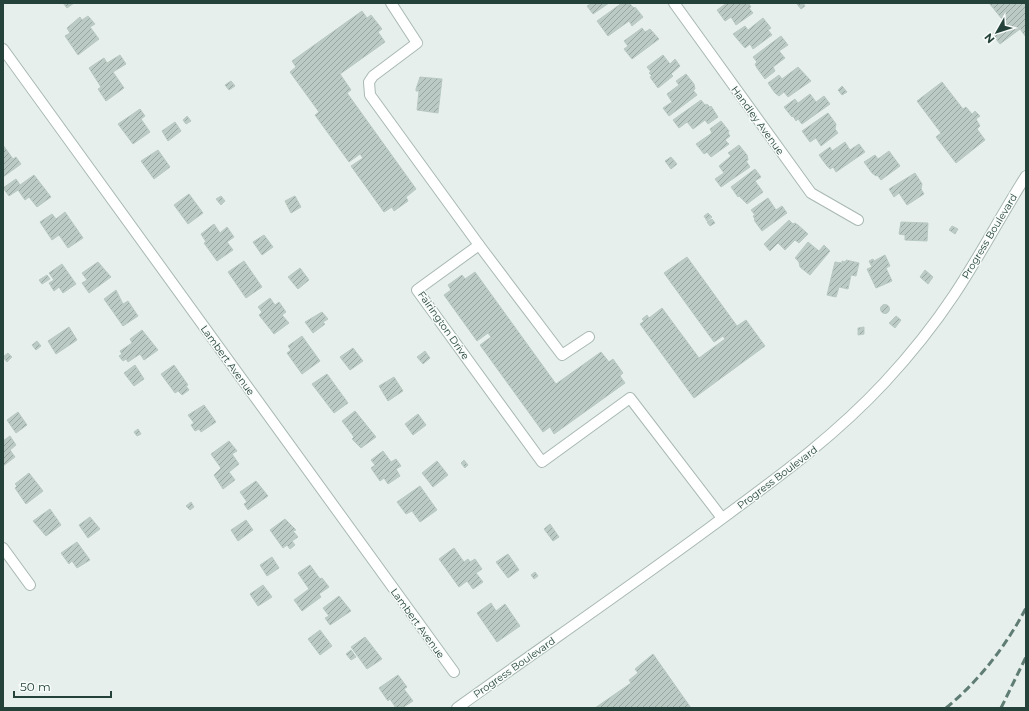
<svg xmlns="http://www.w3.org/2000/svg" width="1029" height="711" viewBox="0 0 1029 711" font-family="Montserrat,sans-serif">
<defs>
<pattern id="building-hatch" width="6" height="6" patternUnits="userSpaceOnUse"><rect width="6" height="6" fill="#bbcac4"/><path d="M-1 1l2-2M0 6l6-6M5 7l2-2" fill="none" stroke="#98a6a0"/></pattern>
</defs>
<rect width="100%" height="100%" fill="#e6efeb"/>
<g fill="url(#building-hatch)" stroke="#b8c9c2">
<path d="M63,3H74L67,8Z"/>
<path d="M592,3H609L593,14L587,6Z"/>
<path d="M622,3H629L634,8L635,7L643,17L632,26L629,21L608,36L597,21Z"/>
<path d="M727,3H750L749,4L751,7L749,8L753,13L736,25L731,17L725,21L717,10Z"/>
<path d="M799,3H803L805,6L801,9L797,4Z"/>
<path d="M989,3H1026V37L1020,29L1000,44L992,34L1006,24Z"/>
<path d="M362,11L367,18L371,15L382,29L378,32L385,42L340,74L351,90L347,93L416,189L406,197L408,201L394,211L392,207L384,212L351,166L363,158L360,154L349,162L315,115L319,112L290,72L296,67L292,61Z"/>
<path d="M88,16L95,24L90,27L99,39L78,55L65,36L70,33L67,28L80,17L82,20Z"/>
<path d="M763,18L771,28L768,30L772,35L753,49L750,44L745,48L733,34L745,26L748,30Z"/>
<path d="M642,28L645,32L650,29L659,39L632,59L624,49L628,46L624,41Z"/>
<path d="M781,36L788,45L779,51L785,58L773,67L775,71L765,79L757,68L755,64L757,62L753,57Z"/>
<path d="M120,55L126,64L113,72L124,88L106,101L98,89L101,87L89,68L104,58L107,63Z"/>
<path d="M663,55L670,64L675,59L680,66L671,74L673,76L658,88L650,77L652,76L649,73L651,72L647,67Z"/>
<path d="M798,67L811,81L788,97L784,92L779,96L775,93L768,83L779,75L782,79Z"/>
<path d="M686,74L694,84L695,89L693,90L697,95L669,116L663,108L672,102L667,94L679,85L676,81Z"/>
<path d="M420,77L442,79L438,113L417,110L419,91H416V89Z"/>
<path d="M231,81L235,86L229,90L225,85Z"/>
<path d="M942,82L963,109L966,107L972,114L975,111L980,116L976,119L980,126L977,129L985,140L956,163L936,137L941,133L917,101Z"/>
<path d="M842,86L847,92L842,95L838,90Z"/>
<path d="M810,94L816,102L824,96L830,104L802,124L798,119L796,121L793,116L792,117L784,107L795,99L798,103Z"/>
<path d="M701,100L705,105L707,104L710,107L711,106L718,117L708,124L705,120L693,129L687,122L679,128L673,120Z"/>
<path d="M140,109L145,116L141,119L150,132L133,144L118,124Z"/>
<path d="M828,113L836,124L835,129L838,133L821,146L816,138L810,142L802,131Z"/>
<path d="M187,116L191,121L186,124L183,120Z"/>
<path d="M721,121L729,131L728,133L730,136L725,140L729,144L711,157L707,152L704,154L696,144L712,133L710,129Z"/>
<path d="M175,122L181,131L168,141L162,131Z"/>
<path d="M845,142L850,150L859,144L865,152L836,172L833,167L830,169L827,166L819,155L830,147L832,151Z"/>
<path d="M3,145L13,159L16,157L21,164L3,177Z"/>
<path d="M739,145L747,155L748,160L746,161L750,167L721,187L715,179L724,173L719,166L731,156L728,153Z"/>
<path d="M158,150L170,167L154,179L141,161Z"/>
<path d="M889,151L900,166L881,180L877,175L876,176L872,173L864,162L875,155L878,159Z"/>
<path d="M671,157L677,164L671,169L665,161Z"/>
<path d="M755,169L761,177L755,181L763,192L747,204L739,196L738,197L731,187Z"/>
<path d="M915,173L922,184L921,189L924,194L907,205L899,193L894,197L889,189Z"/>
<path d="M34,175L51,197L37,207L29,197L25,200L18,190L9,196L3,188L16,179L20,185Z"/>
<path d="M189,194L203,213L188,224L174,205Z"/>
<path d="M221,196L225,201L221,205L216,199Z"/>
<path d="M295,196L301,207L291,213L285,201Z"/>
<path d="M768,198L776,210L782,206L787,213L762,231L754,220L755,219L753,216L755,215L751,210Z"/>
<path d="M65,212L83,238L68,248L59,235L52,240L40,222L52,214L56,219Z"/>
<path d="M708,213L712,217L707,221L704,216Z"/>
<path d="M712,219L715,223L710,226L707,222Z"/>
<path d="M789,220L793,224L795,223L798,225L808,234L799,243L795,240L785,250L778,243L770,251L764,244Z"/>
<path d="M901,222L928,223L927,241L905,240V235L899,234Z"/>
<path d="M214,224L220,233L227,227L234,237L227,242L233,250L217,261L204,243L206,242L201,234Z"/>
<path d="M952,226L958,229L955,234L949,230Z"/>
<path d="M264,235L273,247L262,255L253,242Z"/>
<path d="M808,242L819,251L824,245L830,251L810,275L800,267L799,262L795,258Z"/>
<path d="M885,255L890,266L886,268L892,281L876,288L867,269L872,267L869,261L873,259L874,261Z"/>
<path d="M687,257L737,326L746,320L765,346L694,398L640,324L644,321L642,319L647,315L649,318L662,308L699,358L725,339L723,336L714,342L664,273Z"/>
<path d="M846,260L859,263L856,276L851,275L848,289L839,287L836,297L827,295L835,262L842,263V261L846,262Z"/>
<path d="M244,261L262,287L246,298L228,272Z"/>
<path d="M98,262L111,277L89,293L82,283L87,280L82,273Z"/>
<path d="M62,264L76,284L63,293L59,287L54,291L49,283L54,280L49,273Z"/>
<path d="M300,268L309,280L298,289L288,277Z"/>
<path d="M925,270L933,277L928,284L920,277Z"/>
<path d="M475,272L556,384L601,352L609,362L613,359L623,373L620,376L625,383L554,434L550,427L543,432L480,345L491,337L488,333L477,341L444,295L451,290L448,285L462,275L465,279Z"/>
<path d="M47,275L50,279L42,284L39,280Z"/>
<path d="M116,290L123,304L128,301L138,316L123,326L104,299Z"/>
<path d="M270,298L275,305L279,302L286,312L282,315L289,323L274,334L259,315L262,312L258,307Z"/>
<circle cx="885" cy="309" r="4.5"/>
<path d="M322,312L328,319L323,322L325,324L313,333L305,322Z"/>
<path d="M896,316L901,320L895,328L889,323Z"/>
<path d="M69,327L77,340L56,354L48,341Z"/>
<path d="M864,327V334L858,335V328Z"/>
<path d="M142,330L158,350L144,360L140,354L128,362L126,359L123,361L119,356L122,354L120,351L132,343L130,339Z"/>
<path d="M302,336L320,361L302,374L287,353L291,350L288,346Z"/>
<path d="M37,341L41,346L36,350L32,345Z"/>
<path d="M353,348L363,361L350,370L340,357Z"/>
<path d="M425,351L430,358L423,364L417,357Z"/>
<path d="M8,353L12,357L7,362L3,357Z"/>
<path d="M135,365L144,379L134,386L124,373Z"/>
<path d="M174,365L188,385L186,386L189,390L182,395L178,391L175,393L161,374Z"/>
<path d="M327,374L348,403L334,413L312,384Z"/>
<path d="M394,377L403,391L388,401L379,386Z"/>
<path d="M204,405L216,422L201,432L199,429L195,431L191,425L194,423L188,415Z"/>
<path d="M355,411L376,437L361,448L352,439L354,437L342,421Z"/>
<path d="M18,412L27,425L16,433L7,420Z"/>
<path d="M418,414L426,425L413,435L405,424Z"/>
<path d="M138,429L141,434L137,436L134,432Z"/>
<path d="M10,436L16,445L10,450L15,457L3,466V441Z"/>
<path d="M229,441L237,451L232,454L239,464L229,472L235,480L223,489L214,475L221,468L211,454Z"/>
<path d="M383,451L391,462L396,459L401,466L396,469L400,476L388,484L384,478L380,481L371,468L375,465L371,460Z"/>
<path d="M464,460L468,465L465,468L461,463Z"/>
<path d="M437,461L448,475L433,487L422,473Z"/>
<path d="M29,473L43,491L26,504L15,488L17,486L15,484Z"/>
<path d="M256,481L268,496L248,510L244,504L247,502L240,492Z"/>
<path d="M420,486L437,510L420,522L412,511L406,514L397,502Z"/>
<path d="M191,502L194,507L190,510L186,506Z"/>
<path d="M50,509L61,525L46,536L33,521Z"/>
<path d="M90,517L100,529L88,538L79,525Z"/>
<path d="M285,519L296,530L293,531L298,537L292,541L295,545L290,549L287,545L283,548L270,530Z"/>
<path d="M246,520L253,530L238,541L231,530Z"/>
<path d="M550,524L559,537L553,541L544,529Z"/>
<path d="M77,542L90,560L77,568L72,561L69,564L61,553Z"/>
<path d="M454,548L464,562L468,559L470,562L475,559L482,569L476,573L483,582L473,589L467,581L459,587L439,559Z"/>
<path d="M508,554L519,570L508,578L496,562Z"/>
<path d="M272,557L279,568L267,576L260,565Z"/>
<path d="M310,565L320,579L322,578L329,587L319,594L321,597L302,611L294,600L309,589L298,573Z"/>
<path d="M535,572L538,576L534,579L531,575Z"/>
<path d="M263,585L272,597L258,606L250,594Z"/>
<path d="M339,596L351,611L330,625L325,618L329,616L323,608Z"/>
<path d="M491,603L496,611L505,604L520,626L497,642L477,613Z"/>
<path d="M320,630L332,646L320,655L308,639Z"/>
<path d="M365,637L382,659L367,669L351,647Z"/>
<path d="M351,650L356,657L351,660L346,654Z"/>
<path d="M653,654L691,708H595L631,683L629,680L638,673L635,669Z"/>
<path d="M398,675L407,687L404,689L413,701L402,708H396L390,699L388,701L379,688Z"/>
</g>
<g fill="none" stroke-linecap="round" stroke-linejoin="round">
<g stroke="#a8b8b2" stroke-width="12">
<g id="minor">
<path d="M391,3L417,43L373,76L369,82L370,95L479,245L417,290L542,462L630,398L722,518"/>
<path d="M674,3L811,193L858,220"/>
<path d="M3,49L454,672"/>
<path d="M479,245L562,355L589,337"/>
<path d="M3,548L30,585"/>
<path d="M457,708C542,647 628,588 712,526C774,480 832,439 885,382C910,355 934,325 954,295C980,256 1001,215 1026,176"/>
</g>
</g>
<use href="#minor" stroke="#fff" stroke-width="10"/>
<g stroke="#5f7d75" stroke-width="3" stroke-dasharray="8 4" stroke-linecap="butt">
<path d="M946,708C979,681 1006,646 1026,608"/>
<path d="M1001,708L1026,657"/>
</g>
</g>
<g text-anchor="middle" stroke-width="3" stroke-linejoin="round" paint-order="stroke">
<g font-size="10" fill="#24423a" stroke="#f7fbf9">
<text transform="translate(758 120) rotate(54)" y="4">Handley Avenue</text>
<text transform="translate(989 236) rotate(-59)" y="4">Progress Boulevard</text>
<text transform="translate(444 325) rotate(55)" y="4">Fairington Drive</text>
<text transform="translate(228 360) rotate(54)" y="4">Lambert Avenue</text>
<text transform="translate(777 477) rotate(-37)" y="4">Progress Boulevard</text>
<text transform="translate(418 623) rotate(54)" y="4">Lambert Avenue</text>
<text transform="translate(514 667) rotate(-35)" y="4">Progress Boulevard</text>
</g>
</g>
<rect width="1029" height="711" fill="none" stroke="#24423a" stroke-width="8"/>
<g transform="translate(997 32) rotate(231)" stroke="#f7fbf9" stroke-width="3" paint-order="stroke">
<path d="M0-3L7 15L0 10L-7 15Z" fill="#24423a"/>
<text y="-6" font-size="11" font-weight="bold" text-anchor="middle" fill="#24423a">N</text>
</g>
<path d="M14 691v6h97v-6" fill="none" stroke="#24423a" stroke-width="2"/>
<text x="20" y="691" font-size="12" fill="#24423a" stroke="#f7fbf9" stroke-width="3" paint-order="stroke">50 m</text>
</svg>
